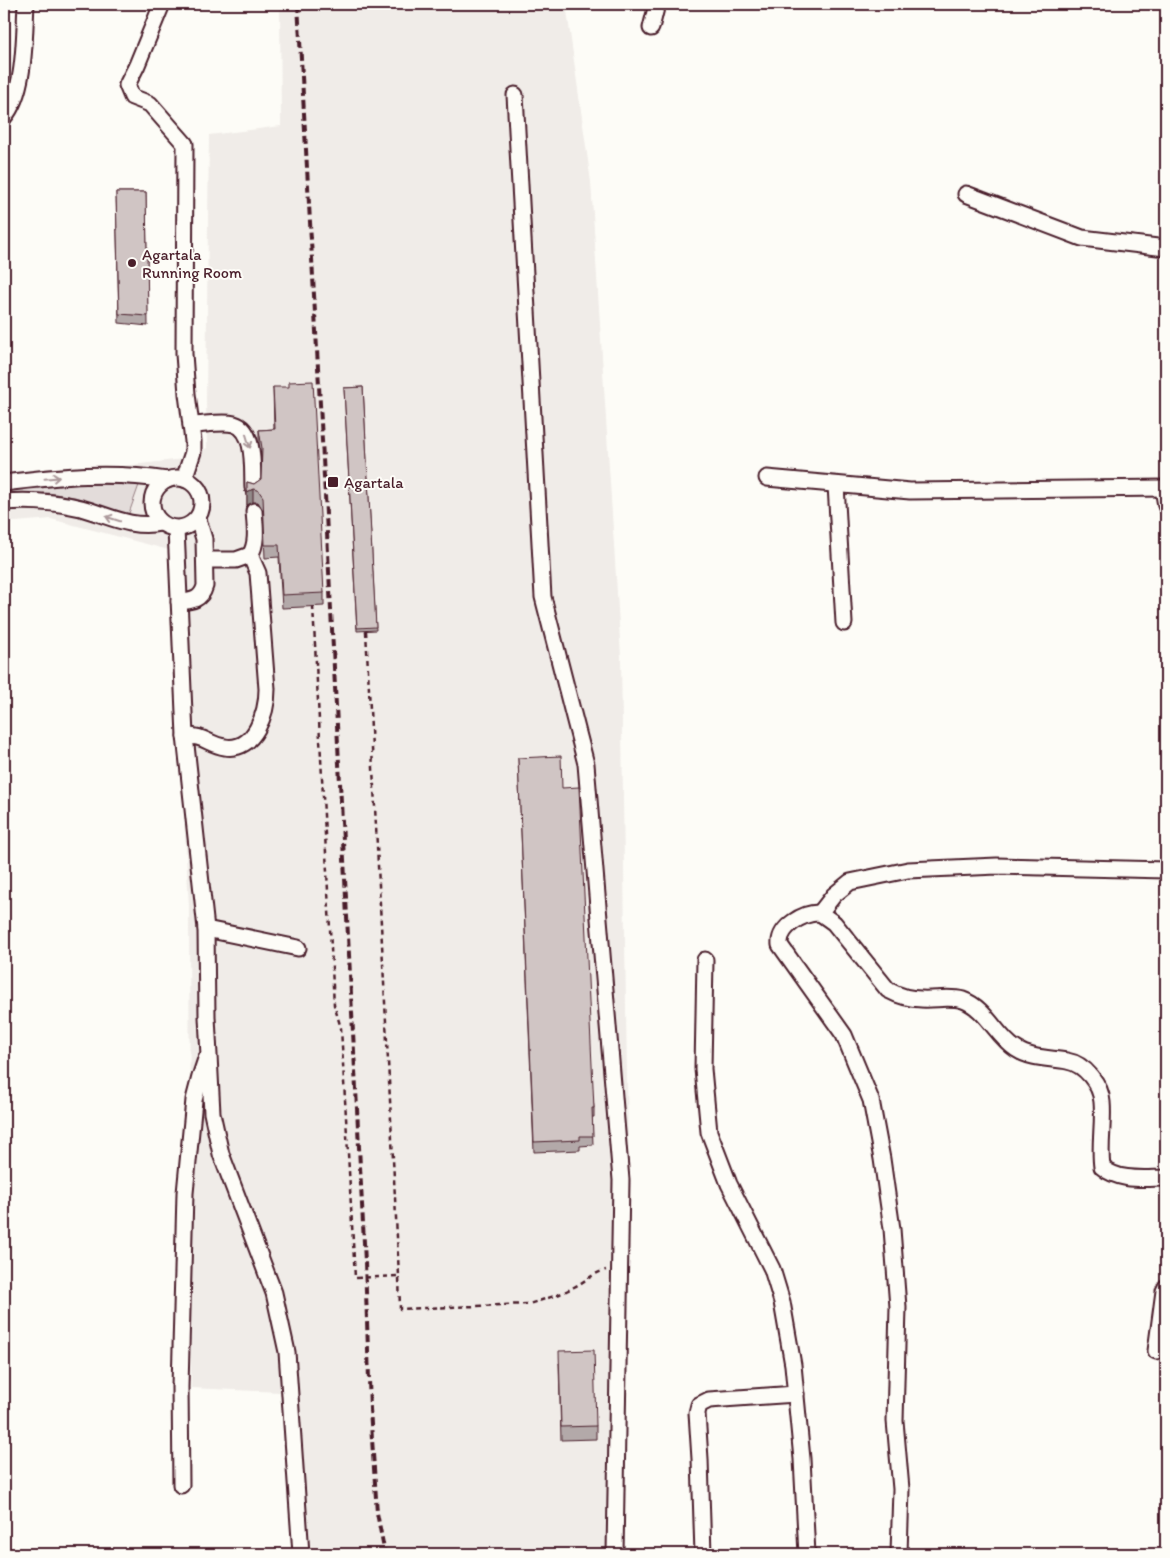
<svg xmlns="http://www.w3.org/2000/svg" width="1170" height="1558" viewBox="0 0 1170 1558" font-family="Itim,sans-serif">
<rect width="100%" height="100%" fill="#fdfcf7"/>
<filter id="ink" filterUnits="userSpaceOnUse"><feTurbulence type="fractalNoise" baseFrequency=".02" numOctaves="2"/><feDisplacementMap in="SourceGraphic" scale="10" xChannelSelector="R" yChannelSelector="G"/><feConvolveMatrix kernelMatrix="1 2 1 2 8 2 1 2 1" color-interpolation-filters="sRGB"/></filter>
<g filter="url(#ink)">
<path fill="#f0ece8" d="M280,4H566L591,182L621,656L629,1218L610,1311L618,1514L611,1554H292L280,1392L191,1388L189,906L169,550L51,519L4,523V480L183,459L207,448L206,400L209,135L281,126Z"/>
<path fill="#e3dcda" stroke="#967e82" d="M80,484L139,485L128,516L75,497L48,493L4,496V490L50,485Z"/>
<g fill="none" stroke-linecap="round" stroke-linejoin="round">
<g stroke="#4a1f2b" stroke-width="19">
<g id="minor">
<path d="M162,4L137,65L127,85L132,97L150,104L185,144L184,354L187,394L193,441V452L184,479"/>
<path d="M651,28L657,4"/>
<path d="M515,95L543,597L586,764L621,1180L615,1554"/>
<path d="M4,117C26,91 24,36 26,4"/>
<path d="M966,194L1082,238L1166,248"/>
<path d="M191,425C203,425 223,421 234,424C256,430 252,470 253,488"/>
<circle cx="177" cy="503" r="25"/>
<path d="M767,478L910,491L1166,488"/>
<path d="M4,483C59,476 113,471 167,480"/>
<path d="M836,485L844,623"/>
<path d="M1163,488L1166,506"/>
<path d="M4,502C30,500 56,502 81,508C110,516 131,529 161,523"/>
<path d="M176,529L185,736L206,929L207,1017L212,1113L221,1154L274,1293L287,1352L301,1554"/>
<path d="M205,560H236L250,555C258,543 255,526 254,511"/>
<path d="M179,602C192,601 201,600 205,586L204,539L198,519"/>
<path d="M185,736C204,735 209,745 225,747C255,752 267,712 267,689L258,573L250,555"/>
<path d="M820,913L834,895L850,882L908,870L997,866L1166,870"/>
<path d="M206,929L298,948"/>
<path d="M705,960L703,1069L709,1132L729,1184L772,1269L782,1302L793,1365L802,1459L807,1554"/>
<path d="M1156,1351L1164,1291L1166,1287"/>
<path d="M181,1485L180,1387L185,1193L194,1100L200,1077L206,1059"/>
<path d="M703,1554L700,1459L697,1413L699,1405L709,1400L796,1394"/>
<path d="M899,1554L901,1489L895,1421L898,1307L892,1229L882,1159L871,1100L844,1035L780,945C778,927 804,912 820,913L834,923L888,990C899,996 909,999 921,999C935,1000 949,996 963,1000C986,1008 996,1036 1016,1049C1031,1059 1050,1058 1067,1061C1085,1064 1101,1085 1102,1102C1104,1124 1099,1145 1102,1167C1119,1182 1145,1178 1166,1178"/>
</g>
</g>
<g stroke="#4a1f2b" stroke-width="2.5" stroke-dasharray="5 4" stroke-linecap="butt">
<path d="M313,606L334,1005L341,1028L355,1278L399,1276"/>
<path d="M366,631L399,1276L400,1309L529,1304C544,1299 561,1295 574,1287C586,1281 593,1273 606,1270"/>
</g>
<use href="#minor" stroke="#fdfcf7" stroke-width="15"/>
<path stroke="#4a1f2b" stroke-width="4" stroke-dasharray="8 4" stroke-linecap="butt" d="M298,4L325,495L365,1262L370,1409L377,1513L385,1554"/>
</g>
<g fill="#b3a9a9" stroke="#4a1f2b">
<path d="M116,192H146L148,326L119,323Z"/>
<path d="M273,387L324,593V606L282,608L279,557L265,558L263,510L258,502H253L247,505V482L254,484L261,479L262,460L259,443V430L274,429Z"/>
<path d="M363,387L376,630L357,631L344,388Z"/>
<path d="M518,758L562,788L594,1108V1117H592L593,1145L580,1146V1150L534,1152Z"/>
<path d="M559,1363L596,1426V1439L561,1440Z"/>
</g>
<path fill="#928a89" stroke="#4a1f2b" d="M253,489V502L247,505V492Z"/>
<g fill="#d0c5c4" stroke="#4a1f2b">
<path d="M116,192H146L148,316L119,314Z"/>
<path d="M313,381L324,593L282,595L279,545H265L263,497L258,490L253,489L247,492V482L254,484L261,479L262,448L259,430L275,429L273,387H289V382Z"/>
<path d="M363,387L376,627L357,628L344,388Z"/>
<path d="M561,756L562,788L579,787L594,1108H592L593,1136H580V1140L534,1142L518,758Z"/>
<path d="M594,1350L596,1426L561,1427L559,1351Z"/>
</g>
<defs><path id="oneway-shaft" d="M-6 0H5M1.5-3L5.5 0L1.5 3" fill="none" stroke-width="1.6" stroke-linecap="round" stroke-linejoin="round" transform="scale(1.25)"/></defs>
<g stroke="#ac999b">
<use href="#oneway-shaft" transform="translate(248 441) rotate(73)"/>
<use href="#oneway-shaft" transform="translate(52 478) rotate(-5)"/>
<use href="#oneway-shaft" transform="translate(113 519) rotate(-162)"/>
</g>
</g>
<g fill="#4a1f2b" stroke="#fdfcf7" stroke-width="2">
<circle cx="132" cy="263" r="5"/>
<rect x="327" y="476" width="12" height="12" rx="2.5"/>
</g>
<g text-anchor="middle" stroke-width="4" stroke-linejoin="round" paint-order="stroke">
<g font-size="16" fill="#4a1f2b" stroke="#fdfcf7" text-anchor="start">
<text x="142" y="260">Agartala<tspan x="142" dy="18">Running Room</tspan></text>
<text x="344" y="488">Agartala</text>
</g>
</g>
<rect width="1170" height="1558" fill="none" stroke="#fdfcf7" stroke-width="20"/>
<rect x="10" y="10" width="1150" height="1538" fill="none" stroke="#4a1f2b" stroke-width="2" filter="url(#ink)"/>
</svg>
